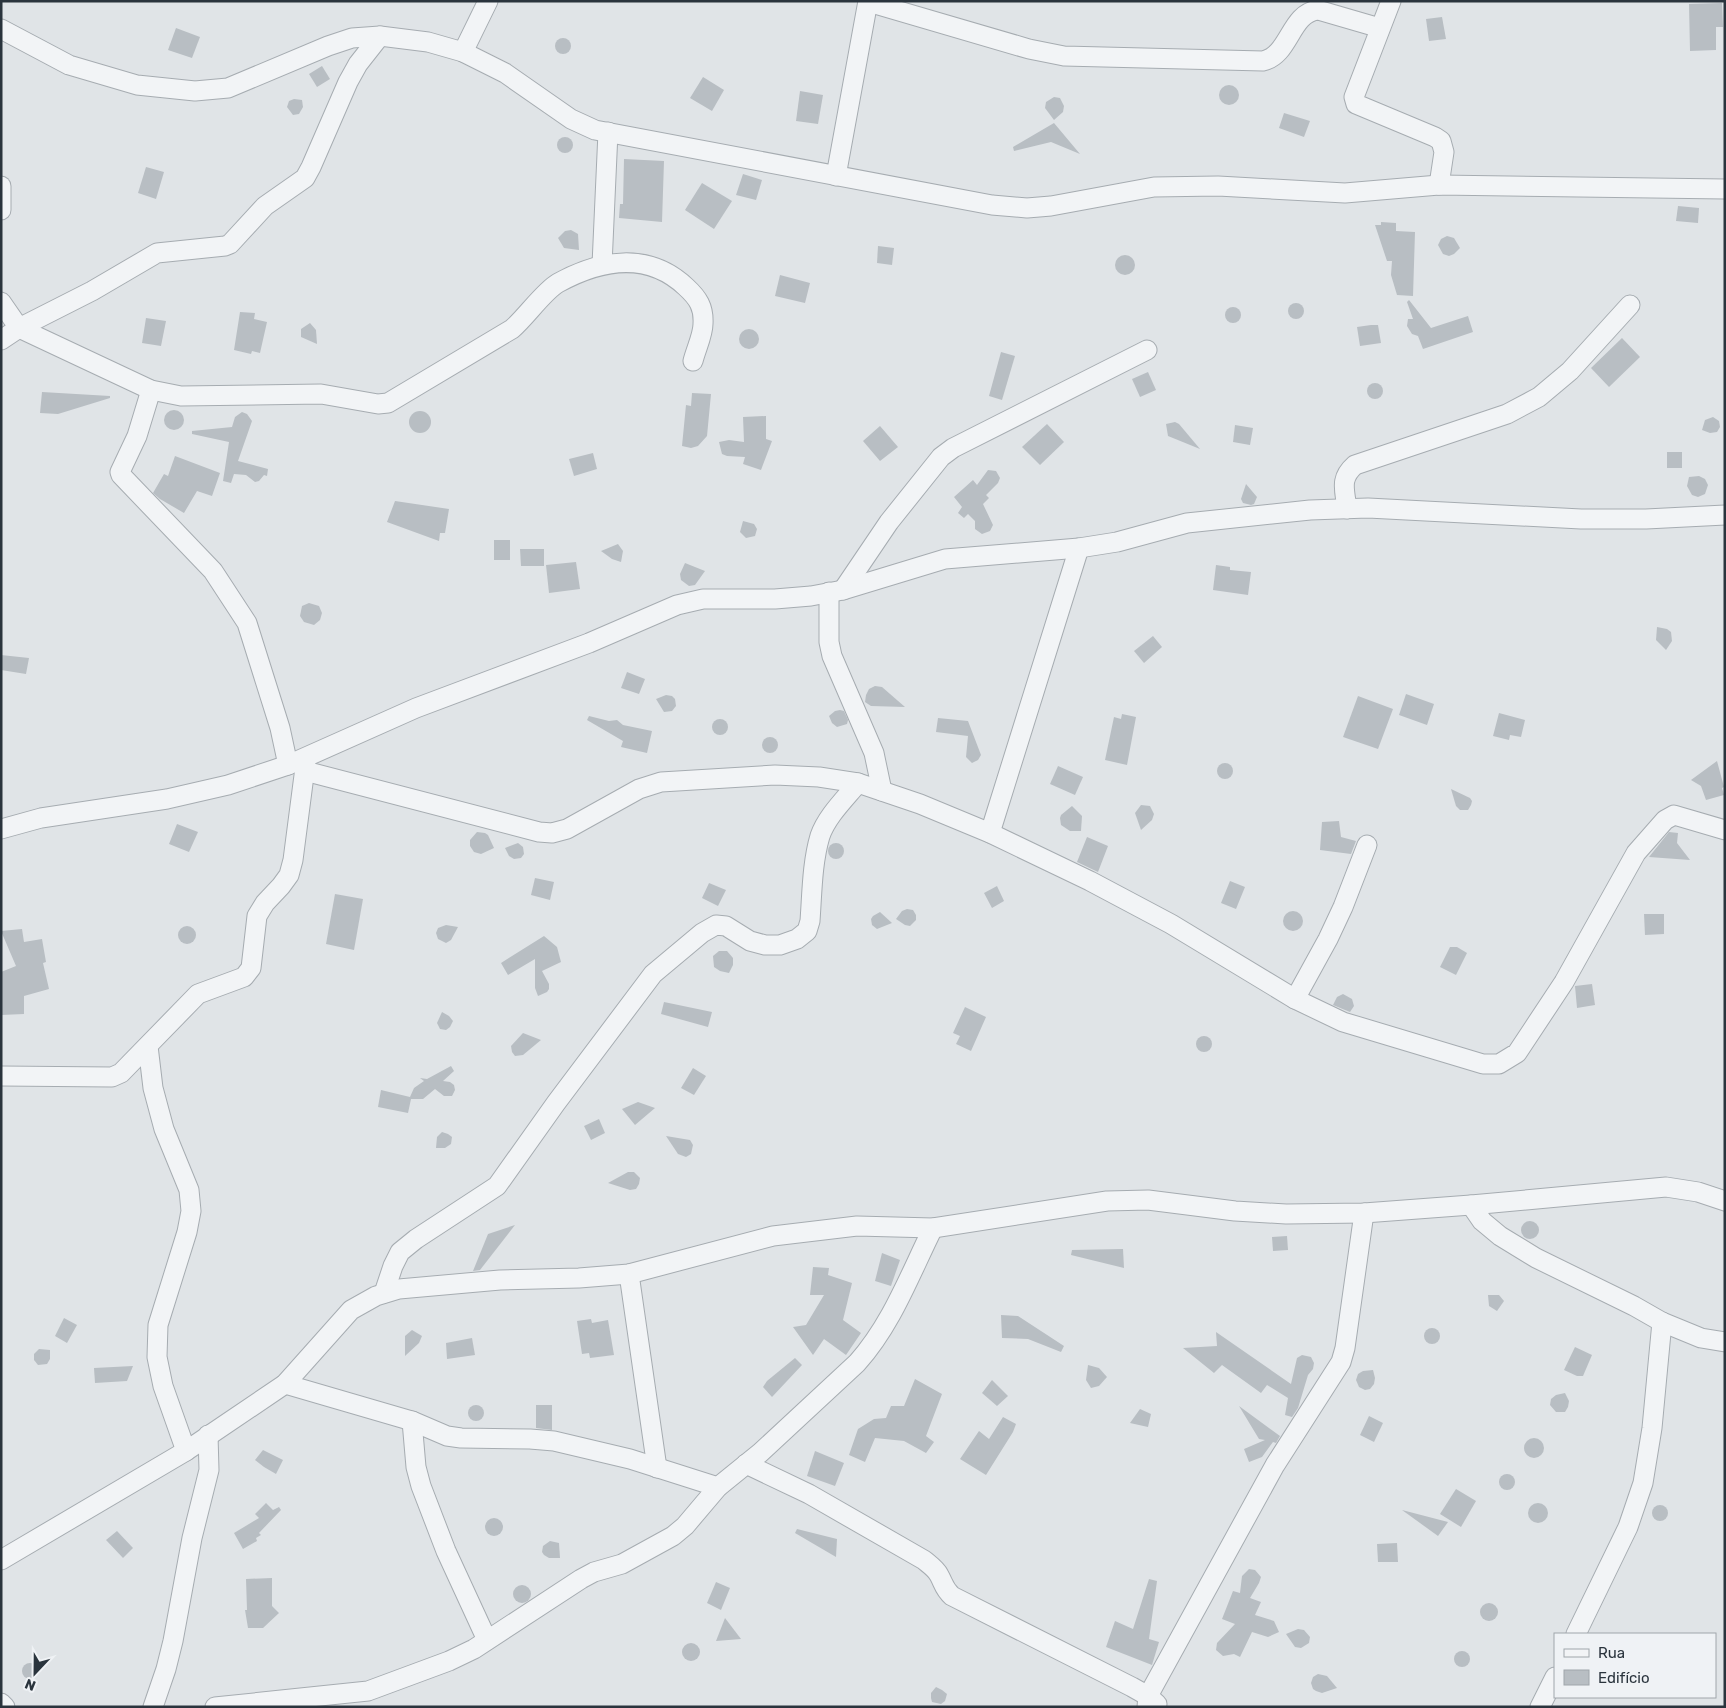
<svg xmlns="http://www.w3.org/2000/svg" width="1726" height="1708" viewBox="0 0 1726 1708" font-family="Rubik,sans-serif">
<rect width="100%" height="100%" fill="#e0e4e7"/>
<g fill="#b8bec3">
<path d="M1722,3L1723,27H1716V50L1690,51L1689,4Z"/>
<path d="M1442,17L1446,39L1429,41L1426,19Z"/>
<path d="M176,28L200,37L192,58L168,50Z"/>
<circle cx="563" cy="46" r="8"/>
<path d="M322,66L330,79L317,87L309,74Z"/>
<path d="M703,77L724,90L712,111L690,98Z"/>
<circle cx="1229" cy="95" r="10"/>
<path d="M800,91L823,95L818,124L796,121Z"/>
<path d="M1054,97L1060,98L1064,106L1063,112L1054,120L1045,108L1046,102Z"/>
<path d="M294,99L302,100L303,107L299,114L293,115L287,107L289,101Z"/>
<path d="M1284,113L1310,121L1304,137L1279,128Z"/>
<path d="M1054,123L1080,154L1051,142L1014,151L1013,147Z"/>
<circle cx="565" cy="145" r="8"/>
<path d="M624,159L664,161L662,222L619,218L620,204H623Z"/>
<path d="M146,167L164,172L156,199L138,193Z"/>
<path d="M743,174L762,180L756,200L736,195Z"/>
<path d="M702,183L732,201L714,229L685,210Z"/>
<path d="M1678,206L1699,208L1698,223L1676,221Z"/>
<path d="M1381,222L1396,223V231L1415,232L1413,296L1397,295L1391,275L1392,261H1387L1375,225H1381Z"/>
<path d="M571,230L578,234L579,250L564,248L558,238L565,231Z"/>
<path d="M1447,236L1454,238L1460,248L1454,254L1449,256L1443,254L1438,245L1441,239Z"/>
<path d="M878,246L894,248L892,265L877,263Z"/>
<circle cx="1125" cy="265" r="10"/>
<path d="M780,275L810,283L805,303L775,296Z"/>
<path d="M1409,300L1431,328L1468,316L1473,332L1423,349L1418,336L1412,334L1407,326L1408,319H1413L1407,302Z"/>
<circle cx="1296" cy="311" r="8"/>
<circle cx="1233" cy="315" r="8"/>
<path d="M240,312L255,313L254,319L267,322L260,353L252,351L251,354L234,350Z"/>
<path d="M146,318L166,321L161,346L142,343Z"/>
<path d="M310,323L316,330L317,344L301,337V329Z"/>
<path d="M1371,325H1378L1381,343L1360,346L1357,327Z"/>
<circle cx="749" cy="339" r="10"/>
<path d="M1622,338L1640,357L1609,387L1591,368Z"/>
<path d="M1001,352L1015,356L1002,400L989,396Z"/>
<path d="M1148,372L1156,390L1140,397L1132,379Z"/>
<circle cx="1375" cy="391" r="8"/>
<path d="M42,392L110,396V398L58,414L40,413Z"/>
<path d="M692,393L711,394L707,436L698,446L691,448L682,446L686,405L691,406Z"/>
<circle cx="174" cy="420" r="10"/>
<circle cx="420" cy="422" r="11"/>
<path d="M242,412L247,414L252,421L238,461L268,469L267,476L264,475L259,481L255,482L246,475L234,474L231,483L223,481L229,442L192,434V431L232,427L235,417Z"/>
<path d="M766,416V439L772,441L761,470L743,464L745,457L727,456L722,454L719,442L729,440L744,442L743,417Z"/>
<path d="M1713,417L1719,421L1720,427L1717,432L1710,433L1702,430L1705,420Z"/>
<path d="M1175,422L1179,424L1200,449L1168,436L1166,424Z"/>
<path d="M1047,424L1064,442L1040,465L1022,447Z"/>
<path d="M1235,425L1253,428L1250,445L1233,442Z"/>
<path d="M880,426L898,447L880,461L863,441Z"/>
<rect x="1667" y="452" width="15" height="16"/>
<path d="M593,453L597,469L574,476L569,459Z"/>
<path d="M175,456L220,473L212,496L197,491L184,513L160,499L153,493L164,474L168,476Z"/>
<path d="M988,470L996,471L1000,478L998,483L986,495L989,498L983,504L993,525L990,531L982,534L975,529V521L968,514L964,518L958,513L962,507L954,497L973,480L977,485Z"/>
<path d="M1699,476L1705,479L1708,485L1705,494L1698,497L1692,495L1687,486L1689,477Z"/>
<path d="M1246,484L1257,497L1254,504L1251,505L1243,503L1241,499Z"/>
<path d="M395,501L449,509L445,533H440L439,541L387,522Z"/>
<path d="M743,521L754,524L757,529L755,536L746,538L740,532Z"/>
<rect x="494" y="540" width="16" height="20"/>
<path d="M618,544L623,551L621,562L612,559L601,551Z"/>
<path d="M520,549H544V566H521Z"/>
<path d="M576,562L580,589L549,593L546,565Z"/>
<path d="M685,563L705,571L695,585L689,586L681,580L680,574Z"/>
<path d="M1216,565L1230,567V570L1251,572L1248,595L1213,590Z"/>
<path d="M309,603L319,606L322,613L320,620L314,625L304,622L300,616L302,606Z"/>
<path d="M1657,627L1667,629L1671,632L1672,641L1666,650L1656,640Z"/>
<path d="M1153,636L1162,647L1144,663L1134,651Z"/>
<path d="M1,655L29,658L26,674L1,670Z"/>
<path d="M627,672L645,679L639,694L621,688Z"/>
<path d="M875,686L882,687L905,707L871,706L865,702L866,695L869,689Z"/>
<path d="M1406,694L1434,704L1427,725L1399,715Z"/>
<path d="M666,695L672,696L675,699L676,706L672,711L664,712L656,699Z"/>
<path d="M1358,696L1393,709L1378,749L1343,737Z"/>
<path d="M840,710L844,711L848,720L847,724L837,727L832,723L829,716L835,711Z"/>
<path d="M1499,713L1525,720L1521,737L1510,735L1509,740L1493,736Z"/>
<path d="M1122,714L1136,717L1127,765L1105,760L1114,717L1121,719Z"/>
<path d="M589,716L609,721L617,720L623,725L652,731L647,753L621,747L623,741L587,720Z"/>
<path d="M938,718L968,721L981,755L978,760L972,763L966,757L968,736L936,732Z"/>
<circle cx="720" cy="727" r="8"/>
<circle cx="770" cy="745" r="8"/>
<path d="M1717,761L1724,787L1722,788L1724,795L1706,800L1701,786L1691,780Z"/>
<circle cx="1225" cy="771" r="8"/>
<path d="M1058,766L1083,777L1075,795L1050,784Z"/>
<path d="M1451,789L1470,798L1472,801L1471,805L1468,810H1460L1456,806Z"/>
<path d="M1141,805L1150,806L1154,814L1152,820L1141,830L1135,813Z"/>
<path d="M1072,806L1082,816L1081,831H1070L1061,825L1060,818L1061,815Z"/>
<path d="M1339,821L1341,837L1356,841L1351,854L1320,850L1322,822Z"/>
<path d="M177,824L198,832L189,852L169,844Z"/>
<path d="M477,832L485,833L488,835L494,848L481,854L474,852L470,846V840Z"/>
<path d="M1669,832L1678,833L1677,843L1690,860L1649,857Z"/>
<path d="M1087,837L1108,846L1098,872L1077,862Z"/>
<circle cx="836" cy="851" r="8"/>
<path d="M518,843L523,847L524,854L521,858L514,859L509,856L505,848Z"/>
<path d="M535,878L554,882L550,900L531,895Z"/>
<path d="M1230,881L1245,887L1236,909L1221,903Z"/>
<path d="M709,883L726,890L718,906L702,898Z"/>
<path d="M997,886L1004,901L992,908L984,893Z"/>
<path d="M335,894L363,899L354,950L326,944Z"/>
<path d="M907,909L913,910L916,915V920L910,926L905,925L896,919L902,911Z"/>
<circle cx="1293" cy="921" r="10"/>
<path d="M880,912L892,923L877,929L872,925L871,919L873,916Z"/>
<path d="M1644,914H1664V934L1645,935Z"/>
<path d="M446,925L458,927L451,940L446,943L438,939L436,933L438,928Z"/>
<circle cx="187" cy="935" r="9"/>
<path d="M22,929L24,942L42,939L46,962L43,963L49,989L24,996V1014L1,1015V972L16,966L1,931Z"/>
<path d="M544,936L557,947L561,962L542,971L549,984V989L547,992L538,996L535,988V959L508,975L501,963Z"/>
<path d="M1450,947H1457L1467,953L1456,975L1440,967Z"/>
<path d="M719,951H727L733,958V965L729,973L720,971L714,967L713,956Z"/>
<path d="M1592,984L1595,1005L1577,1008L1575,986Z"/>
<path d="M1343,994L1352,999L1354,1006L1350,1012L1333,1005L1337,997Z"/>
<path d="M664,1002L712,1012L708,1027L661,1014Z"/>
<path d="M965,1007L986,1017L971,1051L956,1044L960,1036L953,1033Z"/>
<path d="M442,1012L449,1016L453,1021L450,1027L446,1030L440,1029L437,1023Z"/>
<path d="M523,1033L541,1040L523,1055L515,1056L512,1052L511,1046Z"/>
<circle cx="1204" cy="1044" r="8"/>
<path d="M451,1066L454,1071L443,1081L450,1082L454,1085L455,1090L452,1096H444L435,1089L423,1099H411L408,1113L378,1107L381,1090L410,1097L414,1088L424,1081L420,1078L427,1079Z"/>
<path d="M693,1068L706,1076L694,1095L681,1088Z"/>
<path d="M638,1102L655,1108L635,1125L622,1109Z"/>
<path d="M599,1119L605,1133L591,1140L584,1126Z"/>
<path d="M442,1132L448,1134L452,1137L451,1144L445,1148H436L437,1137Z"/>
<path d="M666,1136L690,1140L693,1145L691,1154L686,1157L678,1154Z"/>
<path d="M628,1172H634L640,1178L639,1184L636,1189L630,1190L608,1183Z"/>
<circle cx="1530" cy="1230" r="9"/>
<path d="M515,1225L480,1270L473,1271L488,1234Z"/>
<path d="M1287,1236L1288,1250L1273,1251L1272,1237Z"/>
<path d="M1123,1249L1124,1268L1071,1255L1072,1250Z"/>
<path d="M882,1253L900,1260L891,1286L875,1281Z"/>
<path d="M813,1267L829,1268L828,1275L852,1283L843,1320L861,1333L846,1355L824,1339L813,1355L793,1327L806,1325L824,1295H810Z"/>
<path d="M1488,1295H1499L1504,1301L1497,1311L1489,1306Z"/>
<path d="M1001,1315L1018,1316L1064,1346L1061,1352L1028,1339L1002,1338Z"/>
<path d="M64,1318L77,1325L67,1343L55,1336Z"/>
<path d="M591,1319L592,1323L608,1320L614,1355L590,1358L589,1353L582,1354L577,1321Z"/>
<circle cx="1432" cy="1336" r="8"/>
<path d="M412,1330L422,1336L419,1343L405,1356V1336Z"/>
<path d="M1216,1332L1291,1384L1297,1358L1302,1355L1311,1357L1314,1363L1313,1369L1308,1375L1298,1408L1292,1417L1285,1415L1288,1398L1267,1385L1261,1393L1222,1365L1214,1373L1183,1348L1217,1346Z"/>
<path d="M472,1338L475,1355L447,1359L446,1343Z"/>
<path d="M1575,1347L1592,1355L1583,1376H1577L1564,1370Z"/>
<path d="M39,1349L50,1350V1359L47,1364L38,1365L34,1360V1354Z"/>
<path d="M795,1358L802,1365L772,1397L763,1387L767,1381Z"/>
<path d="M1088,1365L1099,1368L1107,1377L1099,1386L1091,1388L1086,1380Z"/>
<path d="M133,1366L127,1381L95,1383L94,1368Z"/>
<path d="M1373,1370L1375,1378L1374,1384L1370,1389L1365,1390L1359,1387L1356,1380L1358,1374L1363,1371Z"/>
<path d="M915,1379L942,1394L926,1436L934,1442L926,1453L904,1441L875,1438L865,1462L849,1455L858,1429L874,1419L886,1418L891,1406H904Z"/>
<path d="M992,1380L1008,1396L997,1406L982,1393Z"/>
<path d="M1565,1393L1569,1401L1568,1407L1565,1412H1556L1550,1405L1551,1399L1556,1395Z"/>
<circle cx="476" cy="1413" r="8"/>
<path d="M536,1405H552V1430L536,1428Z"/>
<path d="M1239,1406L1280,1436L1276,1443L1273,1442L1262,1457L1249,1462L1244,1449L1265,1440L1259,1439Z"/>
<path d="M1140,1409L1151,1414L1148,1427L1130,1423Z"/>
<path d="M1369,1416L1383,1423L1374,1442L1360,1435Z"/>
<path d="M1003,1417L1016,1424L1013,1432L986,1475L960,1459L979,1431L989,1439Z"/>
<circle cx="1534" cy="1448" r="10"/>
<path d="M263,1450L283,1460L276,1474L264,1467L255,1460Z"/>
<path d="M815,1451L844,1463L835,1486L807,1476Z"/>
<circle cx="1507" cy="1482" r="8"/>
<path d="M1456,1489L1476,1501L1461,1527L1440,1514Z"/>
<path d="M266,1503L273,1510L279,1507L281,1510L259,1533L261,1535L256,1538L257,1541L243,1549L234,1533L259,1518L255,1514Z"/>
<circle cx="1538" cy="1513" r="10"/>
<circle cx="1660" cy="1513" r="8"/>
<path d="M1402,1510L1448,1522L1438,1536Z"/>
<circle cx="494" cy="1527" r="9"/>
<path d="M797,1529L837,1539L836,1557L795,1533Z"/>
<path d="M117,1531L133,1548L123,1558L106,1540Z"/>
<path d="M550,1541L559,1543L560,1558H549L544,1555L542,1552L543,1546Z"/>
<path d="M1397,1543L1398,1562H1378L1377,1544Z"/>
<path d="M1249,1569L1255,1570L1261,1577L1259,1583L1250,1598L1261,1602L1255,1615L1274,1621L1279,1632L1268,1637L1252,1632L1240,1657L1234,1654L1223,1656L1216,1650L1217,1643L1235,1624L1222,1619L1233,1591L1240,1593L1242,1576Z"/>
<path d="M272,1578V1606L279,1613L263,1628H248L245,1610H247L246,1579Z"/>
<path d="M1149,1579L1157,1581L1149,1639L1159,1642L1152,1665L1106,1647L1115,1621L1133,1629Z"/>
<path d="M716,1582L730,1588L721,1610L707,1603Z"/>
<circle cx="522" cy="1594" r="9"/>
<circle cx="1489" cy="1612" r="9"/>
<path d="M725,1618L741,1639L716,1641Z"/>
<path d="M1298,1629L1304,1630L1310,1637L1309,1643L1301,1648L1295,1647L1286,1634Z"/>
<circle cx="691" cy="1652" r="9"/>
<circle cx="1462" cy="1659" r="8"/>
<circle cx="30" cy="1671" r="8"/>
<path d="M1318,1674L1327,1676L1337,1688L1322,1693L1316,1691L1313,1689L1311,1683L1313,1677Z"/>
<path d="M936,1687L942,1690L947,1694L945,1701L941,1704L932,1702L931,1698V1693Z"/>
</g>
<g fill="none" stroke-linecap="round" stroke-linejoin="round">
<g stroke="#a6acb1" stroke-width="21">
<g id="minor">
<path d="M1391,1L1354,97L1356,104L1435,137L1441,141L1444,152L1439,185"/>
<path d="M868,2L1029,49L1064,56L1263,61C1290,55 1290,13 1318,10L1380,28"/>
<path d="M1,29L69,65L137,85L195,91L228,88L328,46L352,38L380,36L428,42L463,52L505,73L571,119L595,130L992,205L1027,208L1051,206L1154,187L1218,186L1345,193L1439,185L1725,189"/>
<path d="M463,52L488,1"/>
<path d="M836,176L868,1"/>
<path d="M1,186V210"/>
<path d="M602,265L608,132"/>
<path d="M1,302L19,328L151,390L181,396L321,394L378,404L388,403L512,329C526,317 544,291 558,283C600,260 648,251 686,287C698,298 704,307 703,324C703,335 696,349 693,361"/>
<path d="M1,340L19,328L92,291L157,253L225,246L230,244L265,206L305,178L311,167L348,82L358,64L380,36"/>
<path d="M151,390L137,436L120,472L121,475L213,571L247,623L280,728L288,765"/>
<path d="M1347,509C1345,490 1339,479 1355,465L1507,414L1539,397L1570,371L1630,305"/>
<path d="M843,590L889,522L941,457L953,448L1147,350"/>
<path d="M829,592V642L832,656L874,753L882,791"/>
<path d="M305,771L539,832L552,833L567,829L639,789L661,782L775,775L819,777L858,783L920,804L990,833L1090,881L1171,924L1295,999L1343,1022L1483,1064H1499L1517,1053L1564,982L1636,853L1665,820L1674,815L1725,830"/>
<path d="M1,829L41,818L167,799L228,785L288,765L416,708L589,643L677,605L703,599H775L811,596L843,590L945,559L1079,548L1117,542L1187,523L1310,510L1368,508L1581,519H1646L1725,515"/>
<path d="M990,833L1079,548"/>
<path d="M1295,999L1328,939L1343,907L1367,845"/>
<path d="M148,1046L153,1088L164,1129L189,1190L191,1211L187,1232L158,1325L157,1357L163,1386L186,1451"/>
<path d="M1,1076L112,1077L121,1073L198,994L244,977L251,968L257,916L265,903L281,886L289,875L293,860L306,760"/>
<path d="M1471,1205L1482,1221L1500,1236L1536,1258L1634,1306L1662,1322L1701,1338L1725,1342"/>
<path d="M629,1274L657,1468"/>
<path d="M384,1293L393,1266L400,1252L416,1239L497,1186L556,1103L653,974L702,933L716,925L726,926L750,941L765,945H780L797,939L807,931L810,921C812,894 812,863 820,836C827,816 845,799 858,783"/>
<path d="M285,1384L412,1421L447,1436L461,1438L530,1439L554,1441L630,1459L718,1487"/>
<path d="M412,1421L416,1467L421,1486L446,1551L487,1640"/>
<path d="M746,1464L809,1494L924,1560C930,1565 936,1569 939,1575C944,1584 944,1589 952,1596L1132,1687L1148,1696L1157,1704"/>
<path d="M1,1560L186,1451L285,1384L351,1310L376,1296L399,1289L500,1280L579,1278L629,1274L773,1236L857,1226L933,1228L1107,1201L1148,1200L1235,1211L1286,1214L1364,1213L1471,1205L1666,1187L1698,1192L1725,1201"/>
<path d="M1576,1634L1628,1527L1643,1483L1652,1428L1662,1322"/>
<path d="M1,1703L5,1707"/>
<path d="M153,1707L166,1669L173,1641L192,1538L209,1470L208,1435"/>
<path d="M215,1707L368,1691L449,1661L474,1649L581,1579L594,1572L622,1564L673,1536L685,1526L718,1487L760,1453L857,1363C892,1324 910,1274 933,1228"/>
<path d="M1147,1707L1148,1696L1275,1465L1341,1362L1345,1348L1364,1213"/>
<path d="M1540,1707L1555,1677"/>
</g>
</g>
<use href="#minor" stroke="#f2f4f6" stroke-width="19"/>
</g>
<rect width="1726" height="1708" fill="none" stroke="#2a343d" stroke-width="5"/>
<rect x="1554" y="1633" width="162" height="65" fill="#eff2f5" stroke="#a0a6ab"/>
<rect x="1564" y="1649" width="25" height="8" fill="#f2f4f6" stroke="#a0a6ab"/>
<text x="1598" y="1658" font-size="15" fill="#2a343d">Rua</text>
<rect x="1564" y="1670" width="25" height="15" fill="#b8bec3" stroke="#a0a6ab"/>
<text x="1598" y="1683" font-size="15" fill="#2a343d">Edifício</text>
<g transform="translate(35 1673) rotate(202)" stroke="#eff2f5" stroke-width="4" paint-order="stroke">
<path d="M0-4L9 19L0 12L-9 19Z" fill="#2a343d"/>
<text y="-8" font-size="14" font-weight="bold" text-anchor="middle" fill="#2a343d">N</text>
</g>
</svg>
